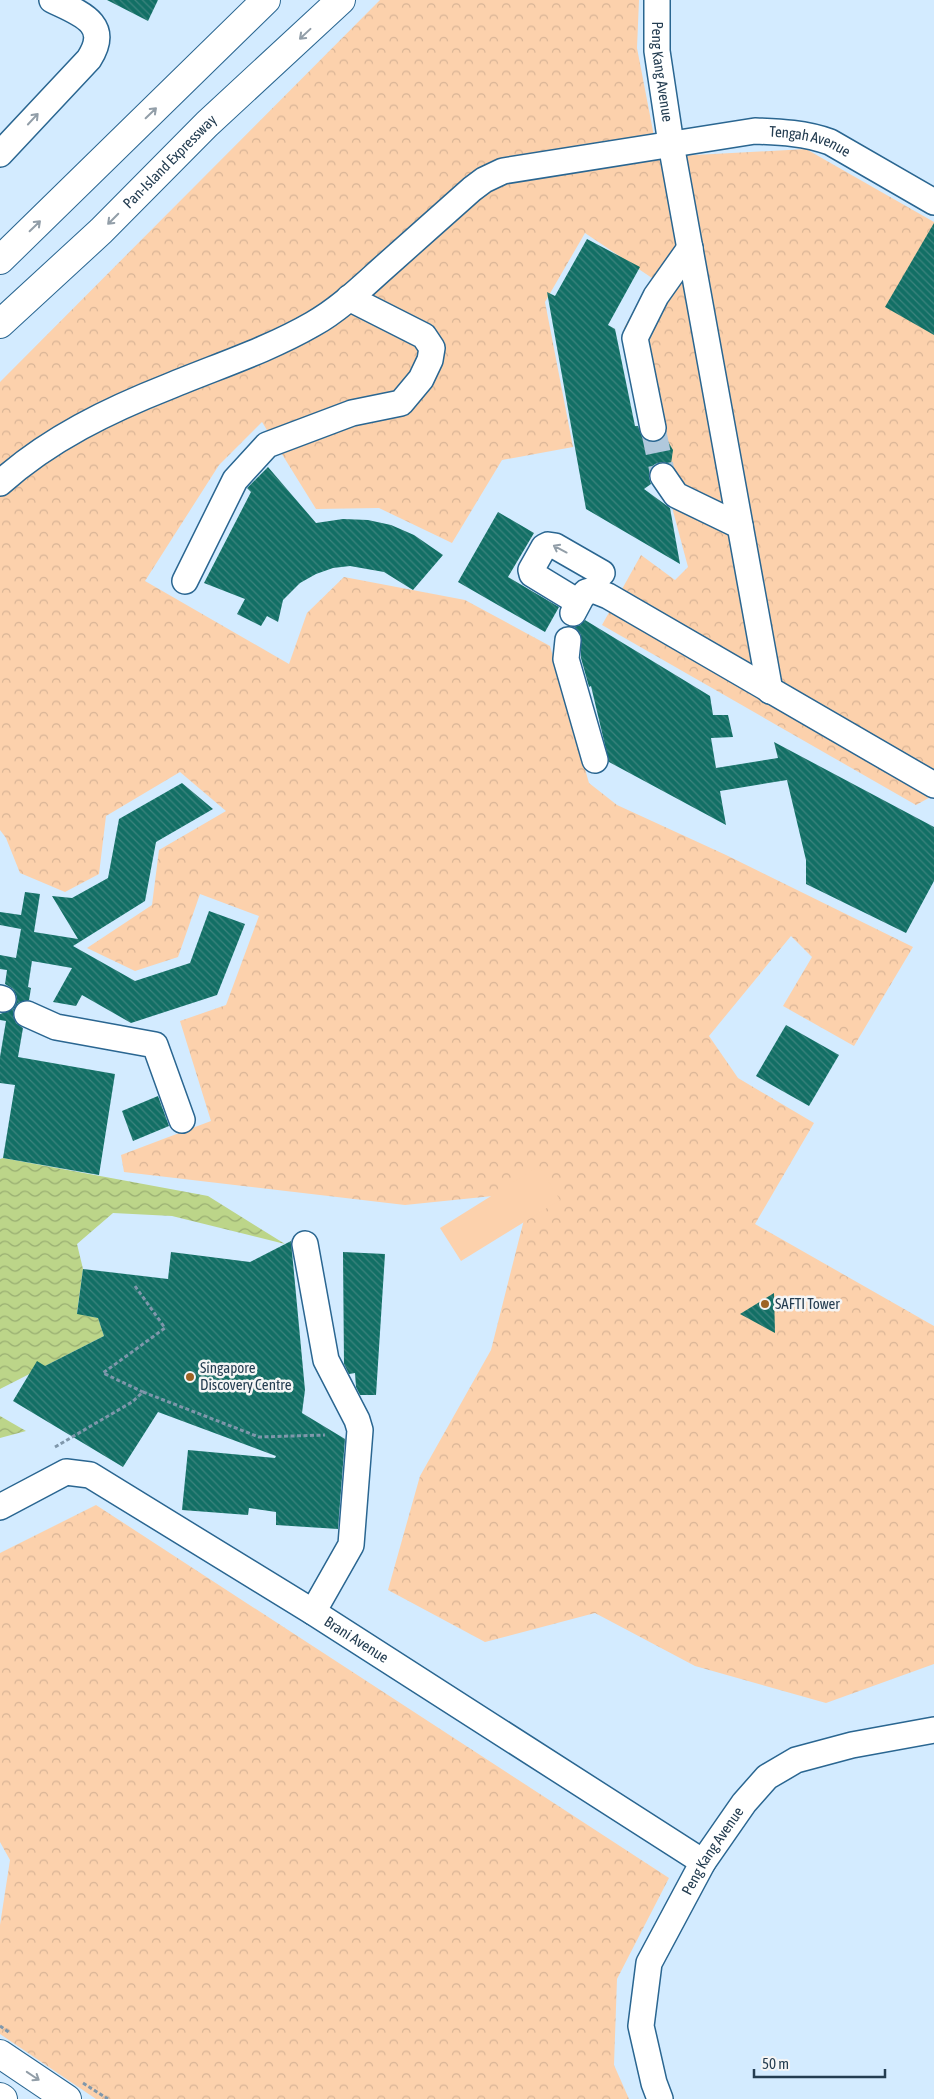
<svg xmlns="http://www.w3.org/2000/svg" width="934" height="2099" viewBox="0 0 934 2099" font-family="'Asap Condensed',sans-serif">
<defs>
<pattern id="forest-crowns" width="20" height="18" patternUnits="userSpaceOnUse" patternTransform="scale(1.25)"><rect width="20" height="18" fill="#fcd1ac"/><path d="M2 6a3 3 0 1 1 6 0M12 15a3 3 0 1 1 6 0" fill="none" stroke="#d8b496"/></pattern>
<pattern id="water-waves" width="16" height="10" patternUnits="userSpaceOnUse" patternTransform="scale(1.25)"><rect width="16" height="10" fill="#bcd589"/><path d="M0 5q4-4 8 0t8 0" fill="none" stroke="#99ae72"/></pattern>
<pattern id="building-back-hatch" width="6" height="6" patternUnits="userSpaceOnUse" patternTransform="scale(1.25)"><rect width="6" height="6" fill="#126f65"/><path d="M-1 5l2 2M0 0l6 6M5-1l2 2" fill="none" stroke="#3d847e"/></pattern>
</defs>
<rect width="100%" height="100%" fill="#d3ebff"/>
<g fill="url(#forest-crowns)">
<path d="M380,0H639L637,48L658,157L806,149L934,222V795L916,805L602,625L641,555L675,580L688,567L624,328L652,278L585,233L545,302L573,447L502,460L452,543L379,508L316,509L262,422L219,465L145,581L289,664L307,613L344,577L465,600L550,646L589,783L617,805L726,855L913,947L854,1046L783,1006L812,957L791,936L709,1036L738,1078L814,1123L755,1224L934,1326V1664L826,1703L695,1666L595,1613L485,1642L388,1590L420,1476L491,1350L531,1192L405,1205L124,1172L121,1155L211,1121L180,1021L226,1005L259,916L200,894L178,957L135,971L87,948L152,905L159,850L226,811L180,772L106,816L99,874L65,892L20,873L6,838L0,830V382Z"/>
<path d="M96,1505L669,1878L617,1979L614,2065L629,2099H96L0,2034V1925L10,1860L0,1842V1553Z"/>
</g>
<path fill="#fcd1ac" d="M539,1166L560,1200L461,1261L440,1228Z"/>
<g fill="url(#water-waves)">
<path d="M3,1158L208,1196L285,1244L172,1216L113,1213L77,1244L83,1269L77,1313L98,1318L104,1336L0,1389V1159Z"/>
<path d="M0,1416L26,1431L0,1438Z"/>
</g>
<g fill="url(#building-back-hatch)">
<path d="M107,0H158L148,21Z"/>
<path d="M934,223V335L885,307Z"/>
<path d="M587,239L640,267L608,325L615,329L635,426H638L642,437L649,442H656L665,436L673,450L671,464L662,462L655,464L650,469L649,477L651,484L644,489L670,508L680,564L586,509L547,292L555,296Z"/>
<path d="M268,467L316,523L343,519L368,520L391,525L414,535L443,555L413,590L384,572L350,566L333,568L316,574L300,583L283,600L278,622L267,616L261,626L237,614L245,599L204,583L251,492L247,488Z"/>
<path d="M498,512L534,533L508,577L559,607L545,632L458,582Z"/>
<path d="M585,620L710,696L713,715H728L733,737L711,738L716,768L778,758L774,742L934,827V881L906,933L806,884V860L787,780L720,791L726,825L609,762L591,686L589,687L581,658V635L574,627L580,625Z"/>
<path d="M182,783L213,809L156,842L145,901L73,946L135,981L190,963L209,911L245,924L217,995L131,1023L82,995L76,1006L53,1002L72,968L32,961L28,987L31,988L29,1000L18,1003L14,1009L13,1015L16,1023L23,1028L18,1057L115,1074L99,1175L3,1158L15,1085L0,1083V1057L6,1021L0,1020V1014L13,1009L16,1004L17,997L13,989L5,984L7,970L0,969V955L16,958L21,929L0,925V912L21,915L25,892L40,894L34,932L78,939L52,896L72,898L108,878L119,819Z"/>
<path d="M786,1025L839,1055L809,1106L756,1076Z"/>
<path d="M158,1096L169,1126L133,1141L122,1111Z"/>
<path d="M291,1241L305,1390L302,1413L345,1439L338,1529L276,1525V1512L249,1508L248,1515L182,1510L188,1450L275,1458L276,1456L158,1412L123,1467L13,1401L37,1361L45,1366L104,1336L98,1318L77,1314L83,1269L168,1279L171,1252L250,1262Z"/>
<path d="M343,1252L385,1254L376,1395H360L356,1387L355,1373L349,1374L344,1364Z"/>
<path d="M774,1293L775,1333L740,1314Z"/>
</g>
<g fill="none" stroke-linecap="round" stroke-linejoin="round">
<path stroke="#b0c8dc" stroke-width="25" stroke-dasharray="25 12" stroke-linecap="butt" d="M653,428L663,476"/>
<g stroke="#2a6691" stroke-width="28">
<g id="minor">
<path id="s1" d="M657,0V51L671,144L770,691"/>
<path d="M0,154L89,59C112,23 79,13 52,0"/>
<path d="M653,428L635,338L656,296L690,248"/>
<path d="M663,476L676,495L740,526"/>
<path id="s2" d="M0,483C49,439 109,410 170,386C218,366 268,350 313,324C338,310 360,289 381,270C411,243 442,216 472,189L484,180L503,171L755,131C781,132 805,133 830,142L934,202"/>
<path d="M185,581L235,480L267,445L352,413L401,403L421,379L430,360L432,348L424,336L349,298"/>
<path d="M578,602L532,574L531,570L544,547L548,545L555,546L602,573"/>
<path d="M573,613L581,598L586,592L593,590L608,596L934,785"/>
<path d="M568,640L566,659L595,760"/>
<path d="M0,998L3,999"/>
<path d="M27,1014L56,1027L155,1045L182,1120"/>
<path d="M305,1244L326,1360L357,1420L360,1430L351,1545L313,1612"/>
<path id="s3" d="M0,1507L66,1472L90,1475L313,1612L703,1862"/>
<path id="s4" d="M660,2099L654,2083L641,2026L649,1963L703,1862L744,1803L767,1777L796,1760L852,1745L934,1730"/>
</g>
</g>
<g stroke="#2a6691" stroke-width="30">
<g id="major">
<path d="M0,2054L67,2099"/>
<path d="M0,2097L3,2099"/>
</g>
</g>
<g stroke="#2a6691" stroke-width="30">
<g id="highway">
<path d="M0,260L266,0"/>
<path id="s5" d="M0,324L101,231L207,124L341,0"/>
</g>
</g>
<g stroke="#7f97ab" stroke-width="3" stroke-dasharray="4 2.5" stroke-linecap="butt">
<path d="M135,1286L165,1328L103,1373L143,1392"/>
<path d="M55,1447L132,1402L143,1392L259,1437L325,1435"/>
<path d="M0,2026L10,2033"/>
<path d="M83,2083L108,2099"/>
</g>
<use href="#minor" stroke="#fff" stroke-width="25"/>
<use href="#major" stroke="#fff" stroke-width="28"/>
<use href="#highway" stroke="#fff" stroke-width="28"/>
</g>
<defs><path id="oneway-shaft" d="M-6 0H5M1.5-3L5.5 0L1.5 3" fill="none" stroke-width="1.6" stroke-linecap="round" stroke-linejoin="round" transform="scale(1.25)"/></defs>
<g stroke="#929ea8">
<use href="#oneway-shaft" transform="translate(305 34) rotate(137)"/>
<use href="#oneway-shaft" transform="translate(151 113) rotate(-44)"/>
<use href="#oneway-shaft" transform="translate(33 119) rotate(-47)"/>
<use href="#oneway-shaft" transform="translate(113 219) rotate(135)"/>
<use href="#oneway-shaft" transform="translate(35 226) rotate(-44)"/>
<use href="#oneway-shaft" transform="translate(560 549) rotate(-152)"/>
<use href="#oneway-shaft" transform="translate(33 2076) rotate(34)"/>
</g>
<g fill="#9e6324" stroke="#f5f5f5" stroke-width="2">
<circle cx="765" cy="1304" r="5"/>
<circle cx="190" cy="1377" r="5"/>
</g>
<g text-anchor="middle" stroke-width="5" stroke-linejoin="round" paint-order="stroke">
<g font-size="15" fill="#243d51" stroke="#f5f5f5">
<text dy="5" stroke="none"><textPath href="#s1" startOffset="72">Peng Kang Avenue</textPath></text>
<text dy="5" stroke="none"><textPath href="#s2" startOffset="909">Tengah Avenue</textPath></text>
<text dy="5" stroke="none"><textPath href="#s5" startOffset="235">Pan-Island Expressway</textPath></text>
<text dy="5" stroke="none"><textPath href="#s3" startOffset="412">Brani Avenue</textPath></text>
<text dy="5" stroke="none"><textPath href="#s4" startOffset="268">Peng Kang Avenue</textPath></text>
</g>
<g font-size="15" fill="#243d51" stroke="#f5f5f5" text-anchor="start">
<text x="775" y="1309">SAFTI Tower</text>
<text x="200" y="1373">Singapore<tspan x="200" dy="17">Discovery Centre</tspan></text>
</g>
</g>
<path d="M754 2069v8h131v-8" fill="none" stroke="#243d51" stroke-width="2.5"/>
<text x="762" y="2069" font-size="15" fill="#243d51" stroke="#f5f5f5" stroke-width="4" paint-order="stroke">50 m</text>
</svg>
